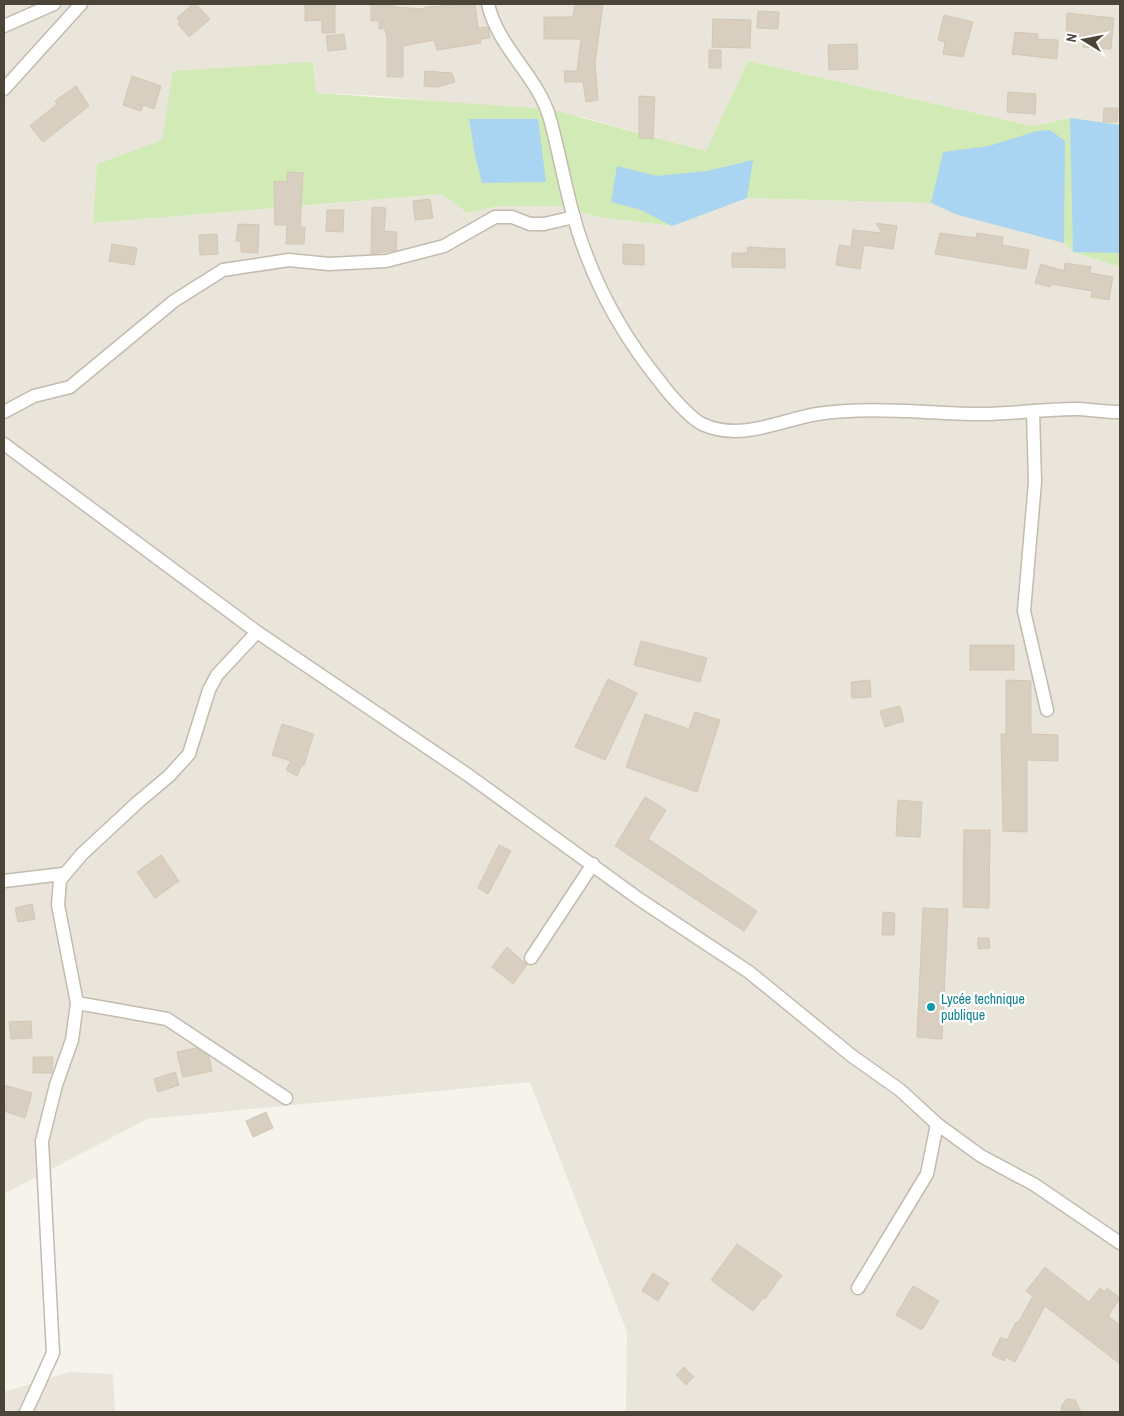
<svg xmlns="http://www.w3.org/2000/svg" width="1124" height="1416" viewBox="0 0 1124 1416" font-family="'Archivo Narrow',sans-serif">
<rect width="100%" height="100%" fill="#f6f3ec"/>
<g fill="#eae5da">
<path d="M4,4H1120V125L1070,118L1032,126L748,61L706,151L582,117L384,96L316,93L313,62L162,140L97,164L94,223L442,194L467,213L498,206H556L598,217L672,226L747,198L931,203L958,215L1064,243L1073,252L1120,267V1412H626L627,1332L530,1082L147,1119L4,1194Z"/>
<path d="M70,1372L113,1374L115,1412H4V1392Z"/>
</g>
<path fill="#d2eab5" d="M748,61L1032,126L1070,118L1120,125V267L1073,252L1064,243L958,215L931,203L747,198L672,226L598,217L556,206H498L467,213L442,194L93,223L97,164L162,140L173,71L313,62L316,93L549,109L706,151Z"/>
<g fill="#a9d4f2">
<path d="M1070,118L1120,125V253L1073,252Z"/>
<path d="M469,119H538L546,182L482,183L475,155Z"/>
<path d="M1050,130L1065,141L1064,243L958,215L931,203L943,152L989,146L1037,131Z"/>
<path d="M753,160L747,198L672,226L641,210L611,202L617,166L657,176L707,171Z"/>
</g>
<g fill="#d8cfc1" stroke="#d3c7b4">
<path d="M193,4H196L210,19L189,37L178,24L180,22L177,18Z"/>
<path d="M335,4V33H322V20L305,21V5Z"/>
<path d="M371,4H394V7L425,9V7L475,4L478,28L488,27L490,38L480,39L481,43L437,50L434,40L403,46V77H387V38L385,29H379V21H371Z"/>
<path d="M575,4H603L595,63L598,100L586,102L583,82H565L564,71H577L581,39H544V17H573Z"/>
<path d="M758,11L779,12L778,29L757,28Z"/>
<path d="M1067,13L1114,18L1111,49L1083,47V39L1066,38Z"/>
<path d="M944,15L973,22L963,57L943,54L945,42L938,40Z"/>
<path d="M713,19L751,20L750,48L712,47Z"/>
<path d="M1015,32L1038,34L1037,39L1058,40L1057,59L1012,54Z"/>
<path d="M344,34L346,49L328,51L326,36Z"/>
<path d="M857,44L858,69L829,70L828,45Z"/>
<rect x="709" y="50" width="12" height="18"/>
<path d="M425,71L452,73L455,82L437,87L424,86Z"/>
<path d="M132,76L161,86L154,109L143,105L141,111L123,105Z"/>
<path d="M76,86L89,106L43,142L30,126L57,104L55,101Z"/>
<path d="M1008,92L1036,94L1035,114L1007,112Z"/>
<path d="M639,96L655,97L653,139L639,138Z"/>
<path d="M1104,108H1118L1117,122H1103Z"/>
<path d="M287,172L303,173L300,227H305L304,244H286L287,225H275L274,181L287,182Z"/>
<path d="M430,199L433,218L415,220L413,201Z"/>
<path d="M372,207L386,208L384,231L397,232L396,250L371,254Z"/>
<path d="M327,210H344L343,232L326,231Z"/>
<path d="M876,223L897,226L893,249L864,245L860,269L836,265L839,245L851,247L853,230L882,233Z"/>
<path d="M238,224L259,225L258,253L241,252V241H236Z"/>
<path d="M940,233L976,238L977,233L1003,237L1002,245L1029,250L1026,269L935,254Z"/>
<path d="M217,234L218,254L200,255L199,235Z"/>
<path d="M112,244L137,248L134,265L109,261Z"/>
<path d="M623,244L644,245V265L623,264Z"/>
<path d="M748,247L785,249V268L732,267V253H747Z"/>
<path d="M1065,263L1091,267L1090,273L1113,277L1109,300L1091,297L1092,291L1051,284L1050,287L1035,283L1041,264L1064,271Z"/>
<path d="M641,641L707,658L700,682L634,665Z"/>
<rect x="970" y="645" width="44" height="25"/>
<path d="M608,679L637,693L605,760L575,747Z"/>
<path d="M870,680L871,697L852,698L851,682Z"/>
<path d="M1006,680L1031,681V734L1058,735V761L1027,760V832L1003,831L1001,734H1006Z"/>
<path d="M900,706L904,721L885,727L880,711Z"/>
<path d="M695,712L720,720L697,792L626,767L645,714L689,729Z"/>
<path d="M282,724L314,734L304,765H302L297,776L286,770L291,761L272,755Z"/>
<path d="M645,797L666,810L648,839L757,911L744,931L615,846Z"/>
<path d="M898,800L922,802L920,837L896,836Z"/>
<path d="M964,830H990L989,908L963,907Z"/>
<path d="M499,845L511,851L488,894L478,888Z"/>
<path d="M161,855L179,881L155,898L137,872Z"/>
<path d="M32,904L35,919L18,922L15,908Z"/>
<path d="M923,908L948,909L942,1039L917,1037Z"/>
<path d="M883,912L895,913L894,935H882Z"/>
<path d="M978,938H989L990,948L978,949Z"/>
<path d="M507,947L527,965L513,984L492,967Z"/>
<path d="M31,1021L32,1038L11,1039L9,1022Z"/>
<path d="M196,1048L209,1056L212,1071L183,1077L177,1052Z"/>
<path d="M33,1057H53L52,1073H33Z"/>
<path d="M175,1072L179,1085L158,1092L154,1079Z"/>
<path d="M4,1085L32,1093L25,1118L4,1111Z"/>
<path d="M266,1112L273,1128L253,1137L246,1121Z"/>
<path d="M737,1244L782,1275L765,1299L763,1298L753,1311L711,1280Z"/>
<path d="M1045,1267L1089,1302L1100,1288L1105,1292L1107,1288L1120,1298L1108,1316L1120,1325V1364L1045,1306L1015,1362L1006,1357L1004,1361L992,1355L1001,1337L1007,1340L1016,1322L1018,1323L1033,1296L1026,1291Z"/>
<path d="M653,1273L669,1283L658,1301L642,1291Z"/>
<path d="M913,1286L939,1301L922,1330L896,1315Z"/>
<path d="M684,1367L694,1377L686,1385L676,1375Z"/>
<path d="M1067,1399L1075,1400L1081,1412H1061L1062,1405Z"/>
</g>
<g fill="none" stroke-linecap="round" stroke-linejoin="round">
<g stroke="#c2bbae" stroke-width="15">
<g id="street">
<path d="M488,4C498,48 538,76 550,119C562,163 569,211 586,254C603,300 630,345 661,383C669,394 690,418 702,424C740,442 781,420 817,414C869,406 923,413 976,414C1010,415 1045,408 1080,409C1093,410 1106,412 1120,412"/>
<path d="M4,26L54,4"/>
<path d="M4,89L81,4"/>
<path d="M1033,411L1035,482L1024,611L1047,710"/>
<path d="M4,412L34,396L70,387L174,301L223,270L289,260L329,264L386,261L444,246L495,217H512L530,224H544L574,217"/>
<path d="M4,444L257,632L468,775L639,899L749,972L852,1056L900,1090L937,1124L981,1156L1035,1185L1120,1243"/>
<path d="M4,881L63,874"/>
<path d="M531,958L593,864"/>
<path d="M77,1003L167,1019L286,1098"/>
<path d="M858,1288L927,1174L937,1124"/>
<path d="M26,1412L53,1353L42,1141L56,1085L72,1040L77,1003L58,905L60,880L82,854L138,802L169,776L189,754L209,690L217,675L257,632"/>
</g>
</g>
<use href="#street" stroke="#fff" stroke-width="12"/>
</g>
<circle fill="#0f9aa8" stroke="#fff" stroke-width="2" cx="931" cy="1007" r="5"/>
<g text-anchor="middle" stroke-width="4.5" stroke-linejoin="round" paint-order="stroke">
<g font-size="14" fill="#0d838f" stroke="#fff" text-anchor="start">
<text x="941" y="1004">Lycée technique<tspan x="941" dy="16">publique</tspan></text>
</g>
</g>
<rect width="1124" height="1416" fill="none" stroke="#4b4439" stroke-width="10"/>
<g transform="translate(1084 40) rotate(280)" stroke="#ffffff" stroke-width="4" paint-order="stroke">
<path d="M0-4L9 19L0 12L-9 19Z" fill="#4b4439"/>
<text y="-8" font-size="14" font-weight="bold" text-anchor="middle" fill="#4b4439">N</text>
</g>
</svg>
